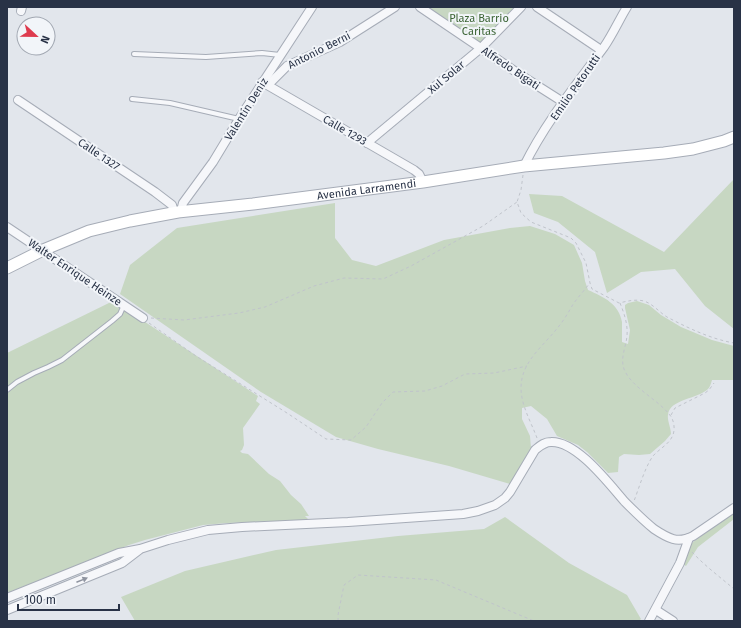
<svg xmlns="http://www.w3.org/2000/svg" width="741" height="628" viewBox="0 0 741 628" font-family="'Fira Sans',sans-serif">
<rect width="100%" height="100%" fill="#e2e6ec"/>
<g fill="#c7d7c2">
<path d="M420,7H521L481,48Z"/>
<path d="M734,179V329L705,306L675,269L641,272L607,293L595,252L558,222L534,213L529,194L562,196L664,252Z"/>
<path d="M335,203V238L352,260L376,266L444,240L510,228L530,226L555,234L574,245L582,263L585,281L588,290C604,297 619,304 622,322C622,329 622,336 622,342L628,344L630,330L625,308V305L628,303L637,301L649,305L661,315L681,327L712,340L734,346V380H712C711,383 710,387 708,389C698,399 669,399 668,415C667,420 671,428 671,434L665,441L650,454L639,455L624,454L619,457L618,472L608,473L587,452L578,445L557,436L547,419L531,406L522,408V419L530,436L531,448L510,484L449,466L378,449L336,437L261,392L120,294L130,265L177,228Z"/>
<path d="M113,301L258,396L256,401L260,404L243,428L244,445L242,450L240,451L242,453L248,454L269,474L280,481L291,495L301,504L309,516H305L309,520L227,523L203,525L145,540L129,545L7,593V353Z"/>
<path d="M734,513V519L698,547L686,566L683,564L691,544L693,542Z"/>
<path d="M505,517L569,563L627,595L641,619L639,621H135L121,597L185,571L276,550L398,536L484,529Z"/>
</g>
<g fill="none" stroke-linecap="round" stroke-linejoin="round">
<g stroke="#a6acb7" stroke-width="6">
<g id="lane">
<path d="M134,54L206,57L262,53L280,55"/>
<path d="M132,99L170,103L239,119"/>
<path d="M7,390L17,382L34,373L48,367L62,360L112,321L120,314L124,305"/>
</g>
</g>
<g stroke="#a6acb7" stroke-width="10">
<g id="street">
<path d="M420,7L519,74L563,102"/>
<path d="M537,7L601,50"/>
<path d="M21,11L22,7"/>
<path d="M262,82L414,170L419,174L423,182"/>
<path d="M268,85L287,66L340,42L395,7"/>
<path d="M18,100L155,192L172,205L174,212"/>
<path d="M367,143L481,48L521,7"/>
<path d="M524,166C545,123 576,85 604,47C613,34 619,20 627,7"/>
<path d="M181,211L183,203L213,162L239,119L312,7"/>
<path d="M7,227L143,318"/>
<path d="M7,598L119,553L140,549L168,540L208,530L242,527L348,522L463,514L478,511L495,505L505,498L510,492L535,450C540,446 544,442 551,442C577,441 609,484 625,502C634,511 644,521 654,529C660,533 666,537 673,539C680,541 687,539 693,536L734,508"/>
<path d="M7,610L122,563L139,550"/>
<path d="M656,610L673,621"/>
<path d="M649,621L680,563L689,538"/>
</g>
</g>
<g stroke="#a6acb7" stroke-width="13">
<g id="secondary">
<path id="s1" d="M7,268L43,250L89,231L130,221L178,212L253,204L423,182L524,166L664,153L693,149L724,141L734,137"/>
</g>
</g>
<g stroke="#c0c4cb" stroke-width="1" stroke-dasharray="3 3" stroke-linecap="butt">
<path d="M523,175L521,190L517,202L521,213L531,222L571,238L576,243L586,263L590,283L592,289L619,303C628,301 635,299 644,301C653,304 659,312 667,317C688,328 711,339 734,343"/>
<path d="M620,303C624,313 628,324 627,336C626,347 620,358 624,369C631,387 657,399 669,414C674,419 676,430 672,437C668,445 659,449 653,456C645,467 639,488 634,501"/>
<path d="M151,318L184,320L239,313L265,307L314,286L344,278L383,279L411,266L483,226L517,202"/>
<path d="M149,323L196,356L287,413L326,439L351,440L366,427L382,403L393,392L425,391L442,386L465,374L494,373L527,366"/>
<path d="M671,415L675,408L705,393L709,390L714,383"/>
<path d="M537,438C531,422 521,405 521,388C521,361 544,346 559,326C564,320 568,313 572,306C577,298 584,291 589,284"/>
<path d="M692,552C705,566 720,577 734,589"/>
<path d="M338,621V615L344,585L358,575L436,580L534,621"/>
</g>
<use href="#lane" stroke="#f6f7fa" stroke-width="4"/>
<use href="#street" stroke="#f6f7fa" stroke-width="8"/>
<use href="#secondary" stroke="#fff" stroke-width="11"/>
</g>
<defs><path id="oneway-solid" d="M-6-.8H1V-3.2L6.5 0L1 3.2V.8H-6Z"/></defs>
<use fill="#8f94a0" href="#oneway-solid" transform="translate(82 580) rotate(-22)"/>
<g text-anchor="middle" stroke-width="4" stroke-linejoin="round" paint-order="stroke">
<g font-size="11" fill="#3b6434" stroke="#f2f5f9">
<text x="479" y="22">Plaza Barrio<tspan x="479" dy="13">Caritas</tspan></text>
</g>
<g font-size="11" fill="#283246" stroke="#f2f5f9">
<text transform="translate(319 50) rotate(-27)" y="4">Antonio Berni</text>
<text transform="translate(511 68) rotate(34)" y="4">Alfredo Bigati</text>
<text transform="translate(446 77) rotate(-40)" y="4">Xul Solar</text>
<text transform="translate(575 87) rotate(-55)" y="4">Emilio Petorutti</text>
<text transform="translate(246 109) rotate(-58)" y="4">Valentín Deniz</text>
<text transform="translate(345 130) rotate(30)" y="4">Calle 1293</text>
<text transform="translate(99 154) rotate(34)" y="4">Calle 1327</text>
<text dy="4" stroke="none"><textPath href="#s1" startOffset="371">Avenida Larramendi</textPath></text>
<text transform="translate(75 272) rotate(34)" y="4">Walter Enrique Heinze</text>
</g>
</g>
<rect width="741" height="628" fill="none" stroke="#283246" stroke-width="16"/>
<g transform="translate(36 36) rotate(112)"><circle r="19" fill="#f2f5f9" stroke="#a1a7b1"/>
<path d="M0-3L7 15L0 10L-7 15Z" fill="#de3b4e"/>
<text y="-6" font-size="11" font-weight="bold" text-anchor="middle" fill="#283246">N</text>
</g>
<path d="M18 604v6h101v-6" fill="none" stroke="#283246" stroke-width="2"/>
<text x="24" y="604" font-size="12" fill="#283246" stroke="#f2f5f9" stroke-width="3" paint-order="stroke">100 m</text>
</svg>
